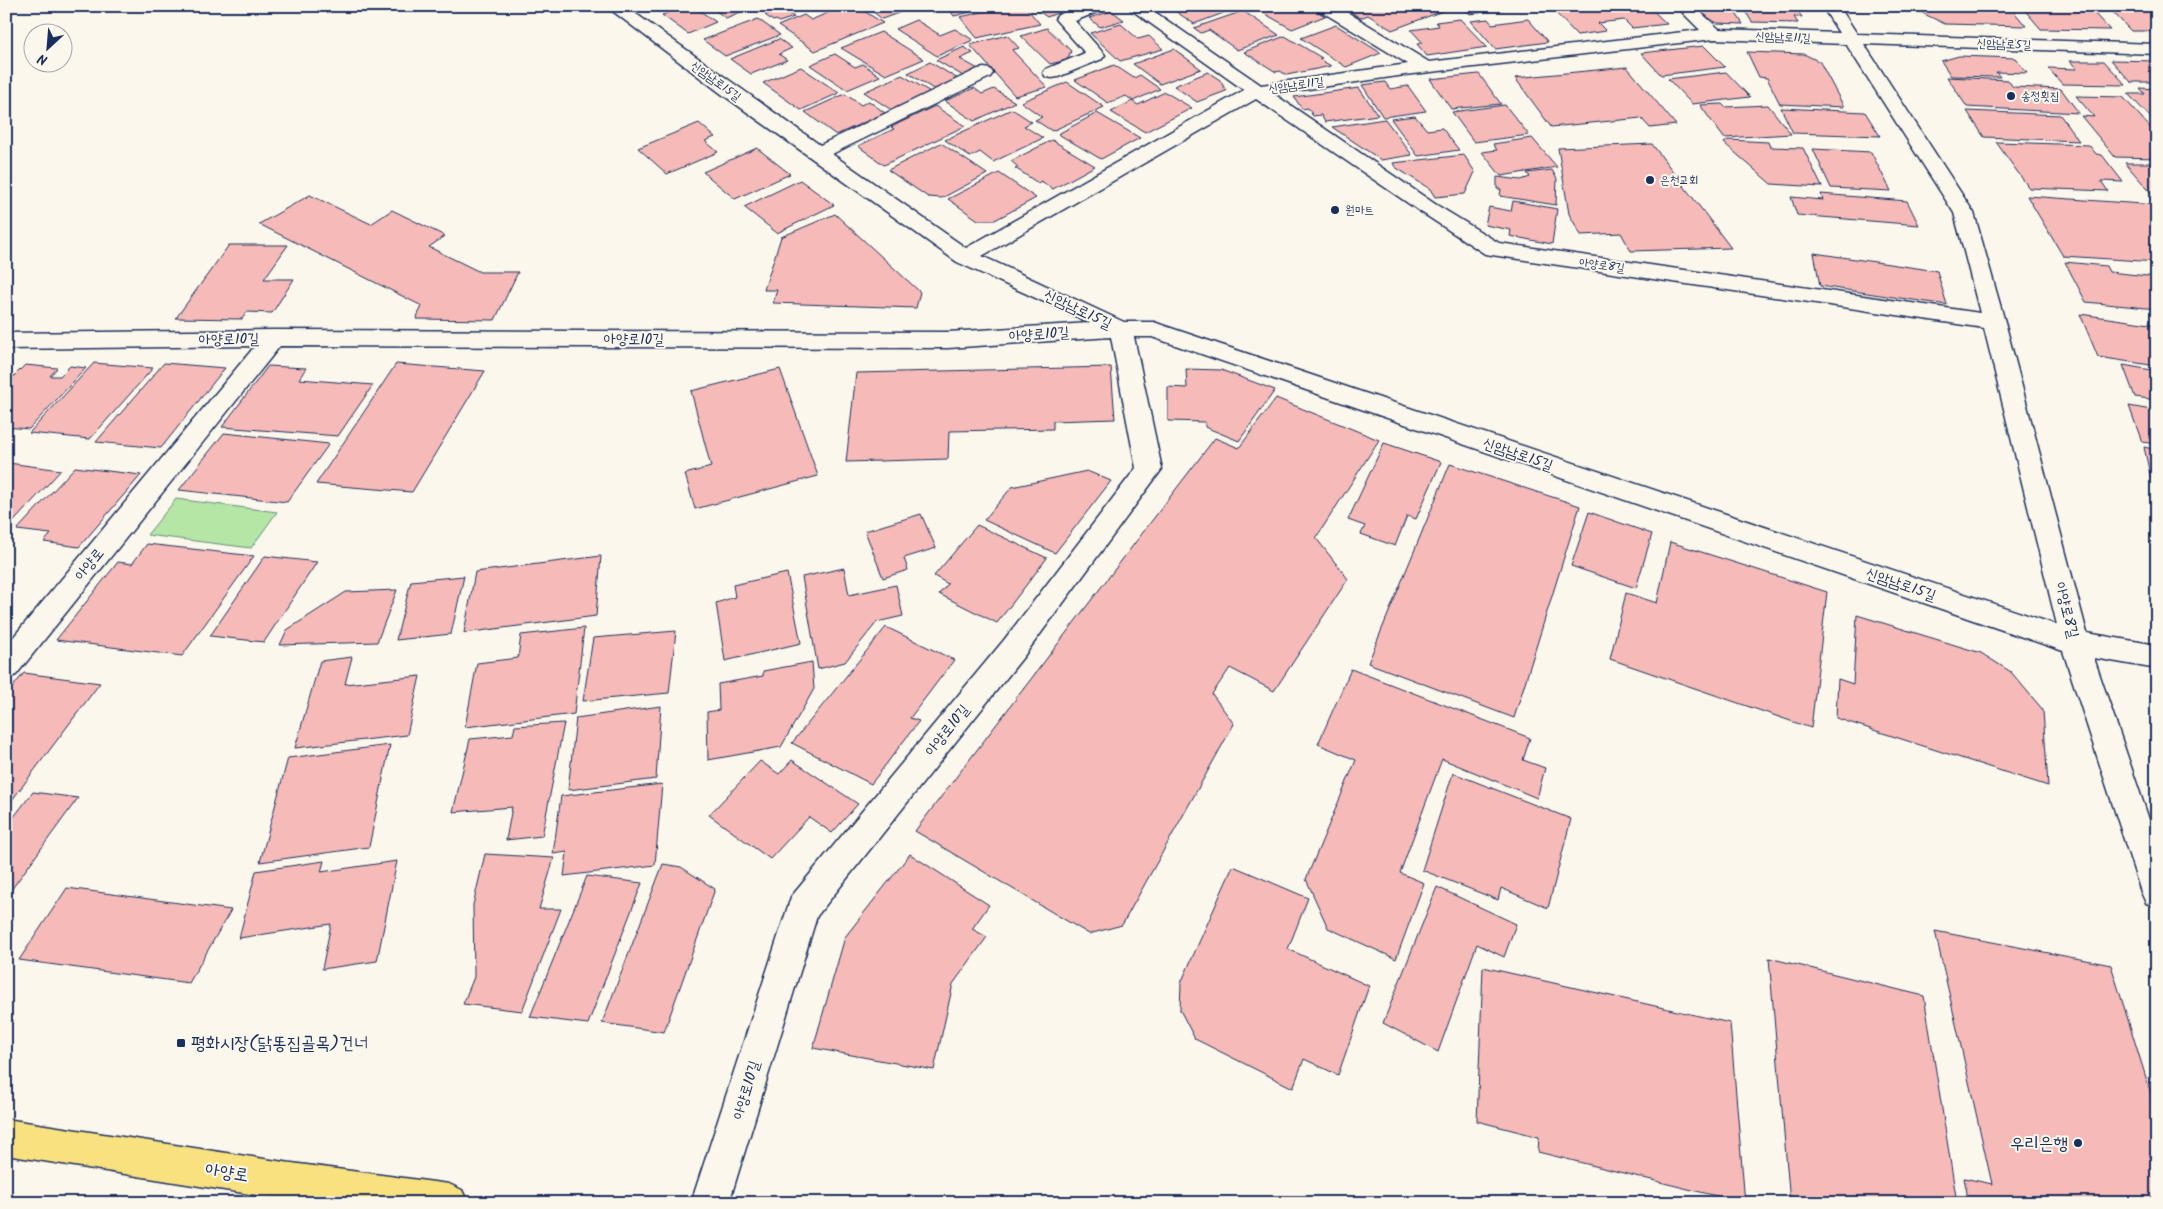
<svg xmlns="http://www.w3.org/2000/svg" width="2163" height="1209" viewBox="0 0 2163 1209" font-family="Kalam,'Poor Story',sans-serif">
<rect width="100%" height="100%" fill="#fbf7ec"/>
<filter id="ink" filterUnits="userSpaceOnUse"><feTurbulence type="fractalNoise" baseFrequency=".02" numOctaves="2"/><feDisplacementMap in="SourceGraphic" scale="10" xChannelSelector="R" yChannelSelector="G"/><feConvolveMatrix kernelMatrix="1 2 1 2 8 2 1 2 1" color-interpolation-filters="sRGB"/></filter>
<g filter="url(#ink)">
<path fill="#b5e6a5" stroke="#688a82" d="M176,499L277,512L251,548L147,535Z"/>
<g fill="#f6bab8" stroke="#1b2f5e">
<path d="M654,6H676L662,12Z"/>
<path d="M685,6H693L716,22L688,34L662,15Z"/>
<path d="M709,6H755L726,18Z"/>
<path d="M844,6H856L883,23L815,51L778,26L804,15L811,20Z"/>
<path d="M866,6H917L882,19Z"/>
<path d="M947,6H995L954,16Z"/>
<path d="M1009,6H1025L1040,24L977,38L960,17Z"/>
<path d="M1031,6H1076L1047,17Z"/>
<path d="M1168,6H1230L1234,9L1194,24Z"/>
<path d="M1264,6H1309L1325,16L1292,29L1256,9Z"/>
<path d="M1355,6H1456L1392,30L1368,15L1360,18L1347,9Z"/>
<path d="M1463,6H1516L1517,7L1470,14Z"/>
<path d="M1585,6H1648L1667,24L1632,28L1624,20L1598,23L1606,31L1577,35L1553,10Z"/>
<path d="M1698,6H1731L1743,24L1717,23L1704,15Z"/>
<path d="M1742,6H1794L1802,17H1794L1798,23L1752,22Z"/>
<path d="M1914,6H2009L2026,26L1945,24L1916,10Z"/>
<path d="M2021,6H2069L2074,11H2092L2110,30L2041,29Z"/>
<path d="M2101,6H2157V31H2131L2109,8Z"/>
<path d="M782,9L794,17L779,22L776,20L773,21L765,15Z"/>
<path d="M1112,11L1124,20L1100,27L1089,18Z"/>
<path d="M1243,11L1279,35L1237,50L1209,30L1201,33L1194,28Z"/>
<path d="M758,19L780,35L725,56L703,40Z"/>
<path d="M1460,19L1487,47L1427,56L1417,44L1423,43L1411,30L1439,26L1436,22Z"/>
<path d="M1488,19L1492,24L1528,19L1548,42L1495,49L1471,21Z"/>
<path d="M916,20L940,35L955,29L973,40L937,56L895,29Z"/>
<path d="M1121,24L1138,39L1149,36L1163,49L1120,61L1090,33Z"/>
<path d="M1336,25L1381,53L1346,67L1301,38Z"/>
<path d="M1047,28L1071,51L1067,60L1050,64L1021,36Z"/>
<path d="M881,32L924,59L886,75L841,48Z"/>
<path d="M1007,35L1019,48L1012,50L1047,87L1015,96L970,45Z"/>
<path d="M1285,36L1322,58L1319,59L1331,66L1287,75L1280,71L1276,72L1244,52Z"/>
<path d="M779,39L792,48L779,54L787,60L751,74L730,59Z"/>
<path d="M1704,46L1725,67L1661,75L1641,53Z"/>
<path d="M964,47L973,53L960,59L980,70L965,77L936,60Z"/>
<path d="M1174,49L1201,69L1160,84L1133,64Z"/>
<path d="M1747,52L1804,54L1820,62L1844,107L1780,104L1767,78L1759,77Z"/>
<path d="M835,54L855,67L863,64L880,76L847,90L810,65Z"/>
<path d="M1959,56L2015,58L2027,73L1996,72L2000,77L1951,76L1941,61Z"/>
<path d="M2111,60L2157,61V82H2131Z"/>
<path d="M2070,61H2104L2126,85L2062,84L2048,68L2077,69Z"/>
<path d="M930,62L958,79L935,90L908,73Z"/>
<path d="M1114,65L1134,78L1140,75L1160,89L1133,101L1126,96L1108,103L1075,80Z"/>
<path d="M801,67L839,93L801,110L763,83Z"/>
<path d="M1627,67L1676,125L1650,128L1641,118L1551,127L1515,78Z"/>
<path d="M1208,72L1220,80L1226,91L1197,102L1174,86Z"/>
<path d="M1726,72L1750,97L1692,104L1668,79Z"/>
<path d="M1479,74L1501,104L1451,109L1430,79Z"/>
<path d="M902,75L932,93L893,111L864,92Z"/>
<path d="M1947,77L2008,80L2013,87L2061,89L2079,113L1967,107Z"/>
<path d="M1067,82L1104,107L1052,131L1035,120L1042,117L1021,102Z"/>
<path d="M1385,82L1390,89L1408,86L1426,111L1383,117L1362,85Z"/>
<path d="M974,88L982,94L994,89L1015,102L974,121L945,101Z"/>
<path d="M1359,88L1378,115L1325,122L1321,115L1313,116L1308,108L1302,109L1294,97Z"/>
<path d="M2140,88L2157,89V122H2155L2128,94H2145Z"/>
<path d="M1165,92L1192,108L1145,132L1111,112L1132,101L1138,105Z"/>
<path d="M845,94L861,105L869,101L885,113L836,135L805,112Z"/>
<path d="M2076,96L2123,97L2157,135V158L2115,157L2081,116L2094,117Z"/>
<path d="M1722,104L1725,107L1768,105L1791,134L1724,138L1700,105Z"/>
<path d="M1505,105L1529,135L1474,142L1452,112Z"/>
<path d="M935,106L965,126L884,165L858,146L894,129L891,127Z"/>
<path d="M1781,108L1865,112L1880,136L1793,133Z"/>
<path d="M1012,109L1032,122L1024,126L1043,138L993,162L980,152L970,157L945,140Z"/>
<path d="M1967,111L2060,115L2079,141L1984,137Z"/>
<path d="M1097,113L1140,138L1101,159L1058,134Z"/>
<path d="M1415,116L1427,130L1442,128L1459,150L1418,156L1391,119Z"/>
<path d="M1385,119L1412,155L1381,160L1332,127Z"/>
<path d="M699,123L715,137L705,141L718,152L667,174L638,148Z"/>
<path d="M1532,138L1557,167L1501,176L1482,152L1497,150L1493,144Z"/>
<path d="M1052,140L1095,166L1053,189L1041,181L1038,183L1015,168L1018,167L1011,161Z"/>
<path d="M1728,140L1768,142L1770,147L1803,148L1822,187L1771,184L1724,143Z"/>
<path d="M1996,142L2089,145L2096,154L2102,155L2123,182L2101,181L2108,191L2029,188Z"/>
<path d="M941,143L987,174L942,198L928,197L888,170Z"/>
<path d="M1652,144L1731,248L1631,251L1621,233L1581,235L1569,214L1558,148Z"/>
<path d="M757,148L790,174L735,199L703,172Z"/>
<path d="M1813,149L1871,152L1891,191L1831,188Z"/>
<path d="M1464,155L1475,172L1465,194L1435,197L1430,189L1395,167L1393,163Z"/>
<path d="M2125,163H2157V195H2153Z"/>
<path d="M1552,170L1557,179L1556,205L1500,196L1501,189H1497V177L1521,180L1530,177L1527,173Z"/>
<path d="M999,173L1036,198L995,220H978L948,199Z"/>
<path d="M800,180L834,205L777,233L744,207Z"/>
<path d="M1821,194L1907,201L1919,225L1797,215L1791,197L1823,200Z"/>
<path d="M310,195L371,224L392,210L445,236L429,247L480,272H518L495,320L416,319L422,306L259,224Z"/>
<path d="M2027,196L2157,205V262L2063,256Z"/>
<path d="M1513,201L1557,209L1552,244L1510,236L1511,230L1485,225L1489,207L1511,211Z"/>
<path d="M835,214L920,292L916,308L773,303L777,290H764L781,237Z"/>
<path d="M229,245H288L264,279H294L272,313L247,312L242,319L176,318Z"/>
<path d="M1814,253L1937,271L1947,305L1820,286Z"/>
<path d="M2065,262L2106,266L2109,272L2157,277V309L2086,302Z"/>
<path d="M2080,314L2157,325V366L2098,357Z"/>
<path d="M94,363L153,368L90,439L29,433Z"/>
<path d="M164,363L225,368L161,448L96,442Z"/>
<path d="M396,364L485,371L412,492L316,484Z"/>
<path d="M25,365L57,368L50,376H60L70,366L86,368L29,429L6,427V384Z"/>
<path d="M2123,365L2157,371V400L2135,397Z"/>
<path d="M268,366L306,368L299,379L373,385L338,436L222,427Z"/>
<path d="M1111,367L1115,419L1053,421V429L949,431L948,459L846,462L856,373Z"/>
<path d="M780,369L818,476L695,509L685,474L711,467L691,391Z"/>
<path d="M1186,369L1221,370L1275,390L1239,441L1205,427V422L1168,421V387L1187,388Z"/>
<path d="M1276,398L1379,440L1316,538L1348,579L1274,691L1230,668L1212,694L1234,724L1122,925L1089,934L915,831L1215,438L1239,448Z"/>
<path d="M2129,406L2157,411V444L2142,442Z"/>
<path d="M224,433L329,444L287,502L179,490Z"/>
<path d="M1384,443L1441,462L1416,519L1407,516L1395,546L1361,534L1365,526L1348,520Z"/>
<path d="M2144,447L2157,450V480L2151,479Z"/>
<path d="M8,463L61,470L6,530V465Z"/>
<path d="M1450,464L1580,506L1514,718L1368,663Z"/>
<path d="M75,467L141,475L79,547L44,542L51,534L17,530Z"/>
<path d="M1087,471L1111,481L1055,553L984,520L1012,487Z"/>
<path d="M1589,512L1652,534L1636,588L1571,566Z"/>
<path d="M921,514L936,548L904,558L908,570L883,578L865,531Z"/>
<path d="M977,525L1047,558L997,623L939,594L948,584L934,576Z"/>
<path d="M1670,542L1827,592L1811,728L1610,659L1626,593L1657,603Z"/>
<path d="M147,544L254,556L182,656L56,640L118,562L132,564Z"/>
<path d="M265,556L317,562L264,642L210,636Z"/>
<path d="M601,556L596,616L464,633L475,572Z"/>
<path d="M844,568L849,595L896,585L903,616L877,622L845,662L818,669L802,577Z"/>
<path d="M787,573L801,643L725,661L716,603L735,597L733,585Z"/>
<path d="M464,576L451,634L396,640L411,581Z"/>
<path d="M397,590L377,642L280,645L287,630L346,592Z"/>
<path d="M1857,615L1981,653L2011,672L2043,710L2048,786L1836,718L1838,679L1853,684Z"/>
<path d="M886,627L954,660L910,718L919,721L871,784L792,743Z"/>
<path d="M584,628L574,714L465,727L477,663L518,658L521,635Z"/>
<path d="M676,631L669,693L583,701L593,638Z"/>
<path d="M352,657L345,684L420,676L407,735L295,748L320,661Z"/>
<path d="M812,662L814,689L781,747L708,760L707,712L719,710L718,684L763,676V671Z"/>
<path d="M1351,669L1530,738L1523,760L1545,768L1537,798L1442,759L1400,873L1424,883L1396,959L1328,928L1306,879L1356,760L1318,744Z"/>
<path d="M24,673L100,683L6,808V695Z"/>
<path d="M661,706L656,779L568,790L576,718Z"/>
<path d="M564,723L542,836L506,840L512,807L453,812L470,739L513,735L515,726Z"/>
<path d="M390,745L369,847L260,862L288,758Z"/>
<path d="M792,760L858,804L832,833L809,817L770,859L709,815L760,761L779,774Z"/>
<path d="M1453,773L1571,819L1548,908L1501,888L1498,900L1422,870Z"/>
<path d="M662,784L655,865L564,876L567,852L553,854L561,796Z"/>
<path d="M33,792L78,798L6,897V827Z"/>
<path d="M485,854L554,858L539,909H561L522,1011L463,1004L474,977L473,905Z"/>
<path d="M910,854L989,905L972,929L987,937L953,984L934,1070L813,1048L845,937Z"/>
<path d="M324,861L321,872L397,861L377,961L322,969L331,924L239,938L256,871Z"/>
<path d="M663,864L681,867L715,889L664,1032L602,1023Z"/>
<path d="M1233,866L1308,898L1288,949L1369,986L1338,1075L1304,1059L1293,1088L1195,1039L1180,1010L1181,983Z"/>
<path d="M587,876L642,883L588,1024L530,1017Z"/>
<path d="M1437,887L1516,924L1504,957L1477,944L1438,1052L1383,1023Z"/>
<path d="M67,888L231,910L189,983L19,960Z"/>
<path d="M1935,931L2111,965L2157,1113V1203H1969L1964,1178L1992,1184Z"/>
<path d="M1769,958L1924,996L1957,1203H1790Z"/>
<path d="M1483,967L1730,1023L1745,1203L1538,1152L1539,1137L1477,1121Z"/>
</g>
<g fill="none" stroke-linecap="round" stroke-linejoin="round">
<g stroke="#1b2f5e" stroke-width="3">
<g id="minor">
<path d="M606,6H625L820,145L978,69L984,68L990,69L993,73L990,77L832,154L966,248L1244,90L1126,6H1146L1261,85L1408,64L1319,10L1317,6H1337L1429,62L1700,30L1676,6H1694L1719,29L1839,33L1822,6H1839L1857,34L2157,44V54L1864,44L1974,213L2005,322L2087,633L2157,645V669L2094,658L2157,843V907L2146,903L2141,892L2063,651L1152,337H1134L1162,469L1024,656L817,916L729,1203H691L791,897L1004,640L1136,468L1111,337L948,348L280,346L16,675L6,679V646L255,346L6,349V333L274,330L948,332L1090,323L957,262L723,95ZM1714,39L1846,44L1954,213L1980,313L1499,243L1435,204L1274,94L1405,75ZM1256,99L1421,212L1485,254L1984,328L2057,625L1162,325L1154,322H1124L982,256Z"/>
<path d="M1080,6H1104L1102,10L1075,21L1105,55L1102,59L1058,77L1052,78L1046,77L1043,73L1046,69L1085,53L1055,19L1058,15Z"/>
<path d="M284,1162L297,1168L303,1181L293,1203H254L271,1168Z"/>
</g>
</g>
<g stroke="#1b2f5e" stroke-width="3">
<path id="major" d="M6,1119L284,1162L449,1184L462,1190L468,1203H306L6,1155Z"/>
</g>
<use href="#minor" fill="#fbf7ec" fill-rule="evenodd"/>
<use href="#major" fill="#fae180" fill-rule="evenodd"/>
</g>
</g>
<g fill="#1b2f5e" stroke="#fbf7ec" stroke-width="2">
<circle cx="2011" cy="96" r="5"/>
<circle cx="1650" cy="180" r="5"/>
<circle cx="1335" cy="210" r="5"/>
<rect x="176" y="1038" width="10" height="10" rx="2.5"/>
<circle cx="2078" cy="1143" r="5"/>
</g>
<g text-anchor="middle" stroke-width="4" stroke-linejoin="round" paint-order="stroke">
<g font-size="12" fill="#1b2f5e" stroke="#fbf7ec">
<text transform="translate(1783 37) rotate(2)" y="4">신암남로11길</text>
<text transform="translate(2004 44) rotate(2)" y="4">신암남로5길</text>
<text transform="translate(716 81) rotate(36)" y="4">신암남로15길</text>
<text transform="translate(1296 85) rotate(-8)" y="4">신암남로11길</text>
<text transform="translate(1602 265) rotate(8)" y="4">아양로8길</text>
</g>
<g font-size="12" fill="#1b2f5e" stroke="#fbf7ec" text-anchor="start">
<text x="2021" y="100">송정횟집</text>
<text x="1660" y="184">은천교회</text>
<text x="1345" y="214">원마트</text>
</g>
<g font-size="15" fill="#1b2f5e" stroke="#fbf7ec">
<text transform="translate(1078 309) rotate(25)" y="5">신암남로15길</text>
<text transform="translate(1039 334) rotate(-4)" y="5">아양로10길</text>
<text transform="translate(229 339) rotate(-1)" y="5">아양로10길</text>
<text x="634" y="344">아양로10길</text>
<text transform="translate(1518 454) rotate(19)" y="5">신암남로15길</text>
<text transform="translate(89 564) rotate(-51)" y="5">아양로</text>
<text transform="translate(1901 584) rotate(19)" y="5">신암남로15길</text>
<text transform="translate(2067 610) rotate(76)" y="5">아양로8길</text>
<text transform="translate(947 730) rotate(-51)" y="5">아양로10길</text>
<text transform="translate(746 1090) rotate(-73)" y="5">아양로10길</text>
</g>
<g font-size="18" fill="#1b2f5e" stroke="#fbf7ec" text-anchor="start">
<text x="191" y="1049">평화시장(닭똥집골목)건너</text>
<text x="2068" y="1149" text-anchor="end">우리은행</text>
</g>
<g font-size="18" fill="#1b2f5e" stroke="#fbf7ec">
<text transform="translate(227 1172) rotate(9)" y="6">아양로</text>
</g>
</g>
<rect width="2163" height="1209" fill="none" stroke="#fbf7ec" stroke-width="25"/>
<rect x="12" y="12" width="2138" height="1184" fill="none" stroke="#1b2f5e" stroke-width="2" filter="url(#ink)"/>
<g transform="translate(48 48) rotate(206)"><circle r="24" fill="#fbf7ec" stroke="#a1a7b3"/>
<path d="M0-4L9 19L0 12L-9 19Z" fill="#1b2f5e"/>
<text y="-8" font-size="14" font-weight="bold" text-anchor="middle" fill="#1b2f5e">N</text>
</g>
</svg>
